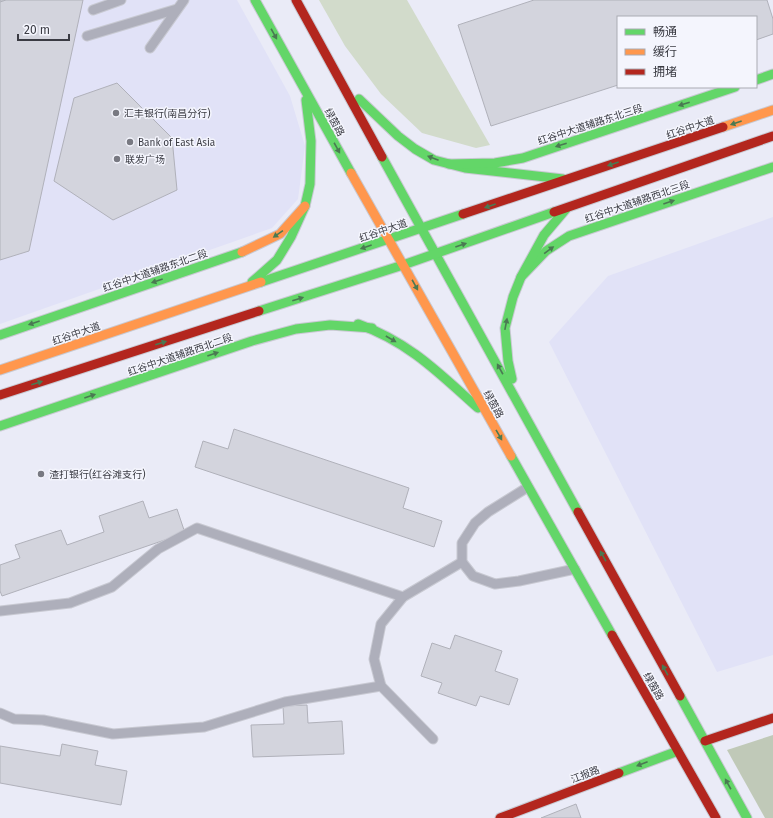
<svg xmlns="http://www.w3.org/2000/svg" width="773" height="818" viewBox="0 0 773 818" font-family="'Fira Sans','Noto Sans SC',sans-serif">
<rect width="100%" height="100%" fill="#eaebf7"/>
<g fill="#e1e2f7">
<path d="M0,0H237L290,96L305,146L298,199L272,228L0,324Z"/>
<path d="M773,217V655L717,672L549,342L608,276Z"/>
</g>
<path fill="#d2dbcb" d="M319,0H407L490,145L476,148L422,133L381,94L345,46Z"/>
<path fill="#c0c9b8" d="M773,735V818H765L727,750Z"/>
<g fill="#d3d4dd" stroke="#b0b1ba">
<path d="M0,0H12L0,53Z"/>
<path d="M6,0H83L29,251L0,260V2Z"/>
<path d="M534,0H767L773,19V34L756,40V17H618V85L491,126L458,25Z"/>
<path d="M117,83L172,138L177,190L113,220L54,181L74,98Z"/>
<path d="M234,429L409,488L403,508L442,521L434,547L195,467L203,441L228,449Z"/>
<path d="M143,501L149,518L177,509L185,533L2,596L0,591V565L20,558L15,545L61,530L67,545L104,532L99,516Z"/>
<path d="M455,635L502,651L495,671L518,679L509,705L480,696L476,706L438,693L442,683L421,676L432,643L450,649Z"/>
<path d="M307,705L308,723L342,721L344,754L253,757L251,725L284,724L283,706Z"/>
<path d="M62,744L98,751L95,765L127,771L121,805L0,783V746L60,756Z"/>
<path d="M576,804L581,818H541Z"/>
</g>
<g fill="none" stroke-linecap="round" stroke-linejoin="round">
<g stroke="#c8c9d2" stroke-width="11">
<g id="lane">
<path d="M93,10L121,0"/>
<path d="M87,36L177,9"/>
<path d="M150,48L184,0"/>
<path d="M528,487L488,512L475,523L462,543V562L473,576L495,584L519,581L575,569"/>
<path d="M0,611L70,603L112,587L158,549L197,528L403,597"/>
<path d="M381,686L374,659L381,624L403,597L462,562"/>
<path d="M0,713L14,719L43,720L113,734L204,727L285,702L381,686L433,739"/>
</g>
</g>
<g stroke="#c8c9d2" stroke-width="11">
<g id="fast">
<path d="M255,0L351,173"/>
<path d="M756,80L773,74"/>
<path d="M359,99L398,136L415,149L434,160L465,168L563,179"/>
<path d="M382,157L578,512"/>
<path d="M449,164L495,163L523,158L735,87"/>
<path d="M521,277L546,251L569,236L773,167"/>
<path d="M252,282L277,260L291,237L305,206L310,184L311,141L306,100"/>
<path d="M261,282L463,214"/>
<path d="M259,311L403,265L554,212"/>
<path d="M358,324C409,342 439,373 478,408"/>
<path d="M0,335L242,252"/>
<path d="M512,379L508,361L505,328L513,297L521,277L544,235L566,209"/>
<path d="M0,426L252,341L296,329L330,325L372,328"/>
<path d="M511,456L612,635"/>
<path d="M680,696L747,818"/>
<path d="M619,773L678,751"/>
</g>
</g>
<g stroke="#c8c9d2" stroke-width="11">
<g id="slow">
<path d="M723,127L773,110"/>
<path d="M351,173L511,456"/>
<path d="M242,252L280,234L305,206"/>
<path d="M0,370L261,282"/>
</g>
</g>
<g stroke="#c8c9d2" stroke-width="11">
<g id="jam">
<path d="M296,0L382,157"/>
<path d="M554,212L773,136"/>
<path d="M463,214L723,127"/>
<path d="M0,395L259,311"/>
<path d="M578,512L680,696"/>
<path d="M612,635L716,818"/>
<path d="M705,741L773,718"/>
<path d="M500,818L619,773"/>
</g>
</g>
<use href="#lane" stroke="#aeafbb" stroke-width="9"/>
<use href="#fast" stroke="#63d668" stroke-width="9"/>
<use href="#slow" stroke="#ff974d" stroke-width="9"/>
<use href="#jam" stroke="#b3261e" stroke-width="9"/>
</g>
<defs><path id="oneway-solid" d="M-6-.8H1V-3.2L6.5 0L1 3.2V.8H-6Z"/></defs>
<g fill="#4a7952">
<use href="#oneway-solid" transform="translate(274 34) rotate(61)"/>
<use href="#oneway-solid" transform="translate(684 104) rotate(162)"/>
<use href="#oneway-solid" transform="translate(736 123) rotate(161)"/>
<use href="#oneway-solid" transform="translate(561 145) rotate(162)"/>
<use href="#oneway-solid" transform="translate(337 148) rotate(61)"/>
<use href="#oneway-solid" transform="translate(433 158) rotate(-159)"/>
<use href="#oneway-solid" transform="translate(613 164) rotate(161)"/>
<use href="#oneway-solid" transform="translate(669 202) rotate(-19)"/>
<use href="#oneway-solid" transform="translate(490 206) rotate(161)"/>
<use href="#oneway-solid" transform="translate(278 234) rotate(145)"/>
<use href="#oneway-solid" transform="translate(461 245) rotate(-19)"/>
<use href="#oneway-solid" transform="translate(366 247) rotate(161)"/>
<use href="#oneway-solid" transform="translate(549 250) rotate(-36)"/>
<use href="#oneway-solid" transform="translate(157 281) rotate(161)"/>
<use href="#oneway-solid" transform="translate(415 285) rotate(61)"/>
<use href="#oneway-solid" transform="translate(298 299) rotate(-18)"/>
<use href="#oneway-solid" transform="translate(34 323) rotate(161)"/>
<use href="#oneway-solid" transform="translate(506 324) rotate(-79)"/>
<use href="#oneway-solid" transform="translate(391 339) rotate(30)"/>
<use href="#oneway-solid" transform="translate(161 343) rotate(-18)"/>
<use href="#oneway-solid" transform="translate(213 354) rotate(-19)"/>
<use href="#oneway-solid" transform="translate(500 369) rotate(-119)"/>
<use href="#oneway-solid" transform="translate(37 383) rotate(-18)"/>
<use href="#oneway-solid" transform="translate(90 396) rotate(-19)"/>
<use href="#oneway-solid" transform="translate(499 435) rotate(60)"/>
<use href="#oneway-solid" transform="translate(603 556) rotate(-119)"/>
<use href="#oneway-solid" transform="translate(665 670) rotate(-119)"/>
<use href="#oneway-solid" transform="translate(642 764) rotate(159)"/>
<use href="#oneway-solid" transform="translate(728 784) rotate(-119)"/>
</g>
<g fill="#787982" stroke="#f4f5fd" stroke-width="1.5">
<circle cx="116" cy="113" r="4"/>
<circle cx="130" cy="142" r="4"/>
<circle cx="117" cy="159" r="4"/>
<circle cx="41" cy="474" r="4"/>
</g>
<g text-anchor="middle" stroke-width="3" stroke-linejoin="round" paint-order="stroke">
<g font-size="10" fill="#3a3b43" stroke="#f4f5fd" text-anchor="start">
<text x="124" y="117">汇丰银行(南昌分行)</text>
<text x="138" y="146">Bank of East Asia</text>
<text x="125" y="163">联发广场</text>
<text x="49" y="478">渣打银行(红谷滩支行)</text>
</g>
<g font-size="10" fill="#3a3b43" stroke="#f4f5fd">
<text transform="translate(335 122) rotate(61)" y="4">绿茵路</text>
<text transform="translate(590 124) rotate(-18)" y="4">红谷中大道辅路东北三段</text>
<text transform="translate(690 127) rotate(-19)" y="4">红谷中大道</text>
<text transform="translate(637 201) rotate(-19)" y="4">红谷中大道辅路西北三段</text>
<text transform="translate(383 230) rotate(-19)" y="4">红谷中大道</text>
<text transform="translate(155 270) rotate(-19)" y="4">红谷中大道辅路东北二段</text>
<text transform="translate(76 333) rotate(-19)" y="4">红谷中大道</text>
<text transform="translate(180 354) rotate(-19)" y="4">红谷中大道辅路西北二段</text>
<text transform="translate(494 404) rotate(61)" y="4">绿茵路</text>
<text transform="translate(654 686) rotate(60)" y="4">绿茵路</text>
<text transform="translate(585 774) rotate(-21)" y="4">江报路</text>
</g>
</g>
<rect x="617" y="16" width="140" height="72" fill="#f4f5fd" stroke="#aaabb3"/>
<rect x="625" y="29" width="20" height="6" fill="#63d668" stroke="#aaabb3"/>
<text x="653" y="36" font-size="12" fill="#3a3b43">畅通</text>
<rect x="625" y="49" width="20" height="6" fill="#ff974d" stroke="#aaabb3"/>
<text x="653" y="56" font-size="12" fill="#3a3b43">缓行</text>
<rect x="625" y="69" width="20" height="6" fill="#b3261e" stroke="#aaabb3"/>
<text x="653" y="76" font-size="12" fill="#3a3b43">拥堵</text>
<path d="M18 34v6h51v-6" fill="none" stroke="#3a3b43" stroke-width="2"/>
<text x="24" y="34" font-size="12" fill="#3a3b43" stroke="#f4f5fd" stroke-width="3" paint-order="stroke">20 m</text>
</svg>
